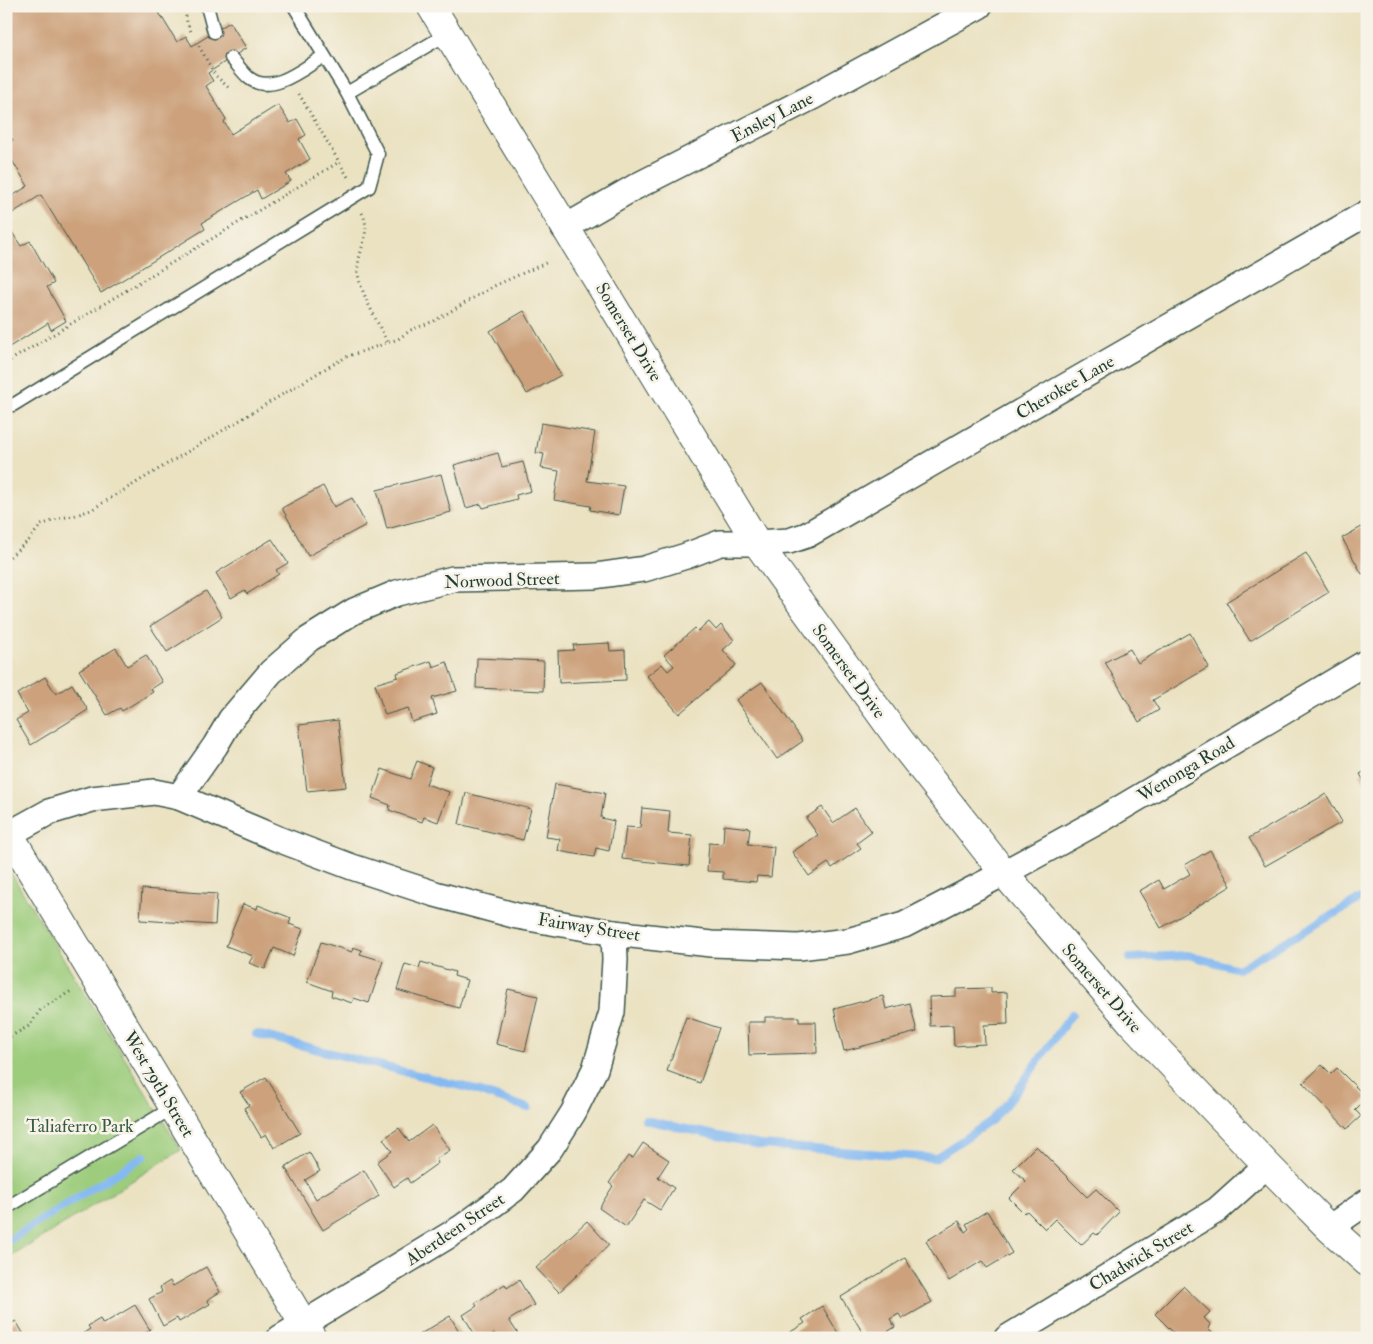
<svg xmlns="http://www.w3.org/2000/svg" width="1373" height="1344" viewBox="0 0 1373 1344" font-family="'IM FELL Double Pica',serif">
<rect width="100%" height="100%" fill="#f7f3e8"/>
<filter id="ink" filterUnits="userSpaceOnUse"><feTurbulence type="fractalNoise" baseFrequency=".02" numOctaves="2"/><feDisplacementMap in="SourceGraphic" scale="10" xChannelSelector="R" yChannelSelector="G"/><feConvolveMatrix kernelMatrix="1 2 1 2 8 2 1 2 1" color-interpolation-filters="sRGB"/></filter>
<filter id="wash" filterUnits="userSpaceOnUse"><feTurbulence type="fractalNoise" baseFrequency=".0096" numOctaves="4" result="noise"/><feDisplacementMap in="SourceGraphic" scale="20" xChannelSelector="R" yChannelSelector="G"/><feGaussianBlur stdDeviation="1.12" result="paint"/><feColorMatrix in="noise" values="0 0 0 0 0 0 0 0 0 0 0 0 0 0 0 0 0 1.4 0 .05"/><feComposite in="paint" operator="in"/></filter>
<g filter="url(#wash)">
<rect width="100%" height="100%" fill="#ebe2c2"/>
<path fill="#9ccc7c" stroke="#5e8458" d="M6,865L181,1150L6,1260Z"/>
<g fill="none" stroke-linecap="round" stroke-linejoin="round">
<g stroke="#84b9f2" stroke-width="8">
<path d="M1130,958L1188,955L1238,969L1367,895"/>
<path d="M256,1034L469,1088L528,1108"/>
<path d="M645,1120L760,1145L935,1158L991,1121L1011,1099L1072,1014"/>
<path d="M6,1242L144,1156"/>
</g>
</g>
<g id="blocks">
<g fill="#cca17c">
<path d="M7,6H155L177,42L186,36L192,46L230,22L246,48L208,73L213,81L206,86L226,119L224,122L231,134L278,105L290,123L297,119L306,135L299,139L310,159L286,174L291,181L261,199L257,190L202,223L205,229L101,293L41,195L6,217V200L28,186L6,151V145L13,140L6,129Z"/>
<path d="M6,223L21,246L30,241L54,283L47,287L66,321L51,330L48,323L6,349Z"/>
<path d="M524,311L561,375L527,394L490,331Z"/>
<path d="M541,423L595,432L587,481L624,486L619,515L590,510L591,506L554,500L559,471L541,468L544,454L536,453Z"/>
<path d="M498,453L502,467L523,462L531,491L516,495L517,499L483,508L481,504L466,508L454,465Z"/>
<path d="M441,474L451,512L387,529L377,490Z"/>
<path d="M323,486L334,507L352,498L366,525L308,556L282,508Z"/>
<path d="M1367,524V571L1362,574L1342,538Z"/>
<path d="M272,539L288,563L276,570L279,574L247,594L245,590L231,598L216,573Z"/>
<path d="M1306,553L1329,592L1250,641L1226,602Z"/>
<path d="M206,591L222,617L167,652L150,626Z"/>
<path d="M709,622L716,630L721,625L734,640L723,650L736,665L679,714L647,676L662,664L668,671L674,666L664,655L695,628L698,631Z"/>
<path d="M1190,633L1209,667L1153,700L1159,710L1139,722L1105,662L1130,649L1138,663Z"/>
<path d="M609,643L610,651L625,650L626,680L559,683L558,651L574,650L573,645Z"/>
<path d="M116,648L127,666L146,655L162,682L151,689L153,692L122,711L120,708L107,715L79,670Z"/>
<path d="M477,658L544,661L543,691L476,688Z"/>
<path d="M431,661L433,667L447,662L457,691L432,698L437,714L412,722L408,708L385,715L375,684L398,677L397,673Z"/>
<path d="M45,677L56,694L72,684L88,710L31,745L16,720L28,713L17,694Z"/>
<path d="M762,682L803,741L777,759L736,700Z"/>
<path d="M338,720L346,787L307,791L299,725Z"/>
<path d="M417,761L432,767L426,784L449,792L438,822L424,817L422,822L389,810L390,805L372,798L382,769L410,779Z"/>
<path d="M1367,770V786L1360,774Z"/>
<path d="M555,784L605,793L601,818L614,821L609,851L596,848L594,857L558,851L560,839L546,837Z"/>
<path d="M466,793L531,809L523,840L459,824Z"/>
<path d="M1326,794L1342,822L1265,866L1249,838Z"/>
<path d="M822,807L833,823L855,808L872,832L857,843L861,848L832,868L828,863L809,876L792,852L818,835L806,818Z"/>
<path d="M642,808L670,811L668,833L692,835L689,866L622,859L626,827L640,828Z"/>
<path d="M724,825L750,828L748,844L774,847L771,877L757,876L756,882L723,879V872L707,871L709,843L723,844Z"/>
<path d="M1210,850L1231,886L1161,928L1139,891L1159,880L1164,889L1190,874L1185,865Z"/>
<path d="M142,889L217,894L215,925L140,920Z"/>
<path d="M243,904L257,909L258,905L291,918L289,924L303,929L293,956L274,948L265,969L249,963L253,956L226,946Z"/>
<path d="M321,942L352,952L353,947L362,950L360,954L383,961L369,1003L354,998L352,1003L331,996L332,991L307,982Z"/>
<path d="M421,962L455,972L454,976L467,980L459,1008L397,990L405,964L419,968Z"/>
<path d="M991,988V993L1007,992L1008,1024L984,1025L985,1044L954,1046L953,1025L930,1026L929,997L956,996V989Z"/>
<path d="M508,989L538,996L525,1051L496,1044Z"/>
<path d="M883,996L886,1009L910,1003L917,1032L844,1051L834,1009Z"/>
<path d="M686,1017L719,1028L700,1083L667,1071Z"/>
<path d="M765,1017H799V1022H816L817,1053L749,1055L748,1022H765Z"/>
<path d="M1322,1065L1331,1074L1337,1068L1367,1098L1355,1110L1361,1116L1347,1129L1303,1083Z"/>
<path d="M266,1077L300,1133L274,1148L266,1134L261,1137L244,1108L249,1105L240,1092Z"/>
<path d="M432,1125L450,1150L436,1159L438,1163L410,1183L407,1178L394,1187L377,1162L392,1151L383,1139L399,1128L409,1142Z"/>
<path d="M643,1143L669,1160L658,1177L674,1188L660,1210L644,1200L626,1227L599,1208L613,1186L609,1183L628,1156L633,1158Z"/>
<path d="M1036,1146L1087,1197L1096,1189L1119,1212L1097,1235L1094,1233L1081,1245L1055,1219L1045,1229L1027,1211L1024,1213L1009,1198L1026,1181L1013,1169Z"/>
<path d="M309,1152L320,1171L305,1180L316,1199L364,1170L379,1196L323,1230L285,1167Z"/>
<path d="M987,1211L1012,1253L987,1268L982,1261L949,1281L926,1241L959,1221L965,1232L969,1229L966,1224Z"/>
<path d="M587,1221L609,1245L559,1292L536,1268Z"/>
<path d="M905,1258L932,1302L902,1319L899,1314L890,1319L895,1327L878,1338H866L841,1297Z"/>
<path d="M206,1267L220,1292L207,1300L210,1304L179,1322L177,1318L163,1326L149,1299L162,1292L160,1287L170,1281L173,1286Z"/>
<path d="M519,1280L534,1305L509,1320L518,1334L512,1338H498L494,1333L486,1338H477L463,1315L477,1306L475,1303L505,1284L507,1288Z"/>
<path d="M1183,1286L1210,1312L1204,1318L1210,1324L1208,1329L1217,1338H1179L1155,1314Z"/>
<path d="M135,1305L150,1330L137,1338H76L90,1329L88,1326L100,1319L103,1324Z"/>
<path d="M822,1306L841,1338H781L805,1323L802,1319Z"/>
<path d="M450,1316L463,1338H414Z"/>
<path d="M16,1321L26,1338H6V1326Z"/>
</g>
</g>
</g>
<g filter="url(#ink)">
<use href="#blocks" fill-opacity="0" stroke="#3e5649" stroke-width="1"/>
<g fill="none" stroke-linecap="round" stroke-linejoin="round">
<g stroke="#3e5649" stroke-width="15">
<g id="service">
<path d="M207,6L214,32"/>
<path d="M294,6L347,93"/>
<path d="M231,58C237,64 243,73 249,78C272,96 304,68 324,56"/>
<path d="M6,405H13L369,187L378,154L347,93L447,34"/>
<path d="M6,1208L174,1107"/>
</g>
</g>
<g stroke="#3e5649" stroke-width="28">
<g id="minor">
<path d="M564,228L635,187L814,96L979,6"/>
<path d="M179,797L215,746L231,719L271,672L309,639L354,611L397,593L453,579L595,576L644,569L686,556L720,543H757L789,541L807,535L1367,213"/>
<path d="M9,834L49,812L92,799L154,792L179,797L278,839L352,867L435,894L517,916L614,933L711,944L799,947L848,941L904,925L1004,873L1104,818L1367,662"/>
<path d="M1329,1228L1367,1202"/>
<path d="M280,1338L461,1228L513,1190L550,1149L573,1113L595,1069L612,1012L615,960L614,933"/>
<path d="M1007,1338L1217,1210L1267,1165"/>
</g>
</g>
<g stroke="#3e5649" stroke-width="30">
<g id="tertiary">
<path d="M431,6L757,543L901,742L1004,873L1132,1023L1267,1165L1329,1228L1367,1262"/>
<path d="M6,829L312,1338"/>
</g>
</g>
<g stroke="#3e5649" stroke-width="3" stroke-dasharray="1 4" stroke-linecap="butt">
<path d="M184,6L187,22L192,34"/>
<path d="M199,46L215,75L230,89"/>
<path d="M299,94L348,177"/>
<path d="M362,213C373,233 356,252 358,273C359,290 380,326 388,344"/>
<path d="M6,363L339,162"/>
<path d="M6,560L29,540L41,525L60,518L73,516L91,510L323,370L346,357L398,339L411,330L434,321L494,286L548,262"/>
<path d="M6,1039L29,1026L41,1009L73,990"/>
<path d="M6,1136L7,1138"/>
</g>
<use href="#service" stroke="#fff" stroke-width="12"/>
<use href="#minor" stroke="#fff" stroke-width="25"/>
<use href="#tertiary" stroke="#fff" stroke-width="28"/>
</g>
</g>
<g text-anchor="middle" stroke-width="5" stroke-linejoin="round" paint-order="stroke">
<g font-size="18" fill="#1f3d34" stroke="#f7f3e8">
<text transform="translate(772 117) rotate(-27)" y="6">Ensley Lane</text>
<text transform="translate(629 332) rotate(59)" y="6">Somerset Drive</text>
<text transform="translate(1065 387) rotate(-30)" y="6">Cherokee Lane</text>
<text transform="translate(502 580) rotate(-2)" y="6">Norwood Street</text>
<text transform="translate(849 671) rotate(54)" y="6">Somerset Drive</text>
<text transform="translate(1186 769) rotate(-31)" y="6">Wenonga Road</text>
<text transform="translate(589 927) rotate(9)" y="6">Fairway Street</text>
<text transform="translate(1102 988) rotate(49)" y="6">Somerset Drive</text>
<text transform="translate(159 1084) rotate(59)" y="6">West 79th Street</text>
<text transform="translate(455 1229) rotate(-34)" y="6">Aberdeen Street</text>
<text transform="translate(1141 1256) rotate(-31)" y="6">Chadwick Street</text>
</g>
<g font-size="18" fill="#385a42" stroke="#f7f3e8">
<text x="80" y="1132">Taliaferro Park</text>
</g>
</g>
<rect width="1373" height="1344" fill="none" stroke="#f7f3e8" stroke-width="25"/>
</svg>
